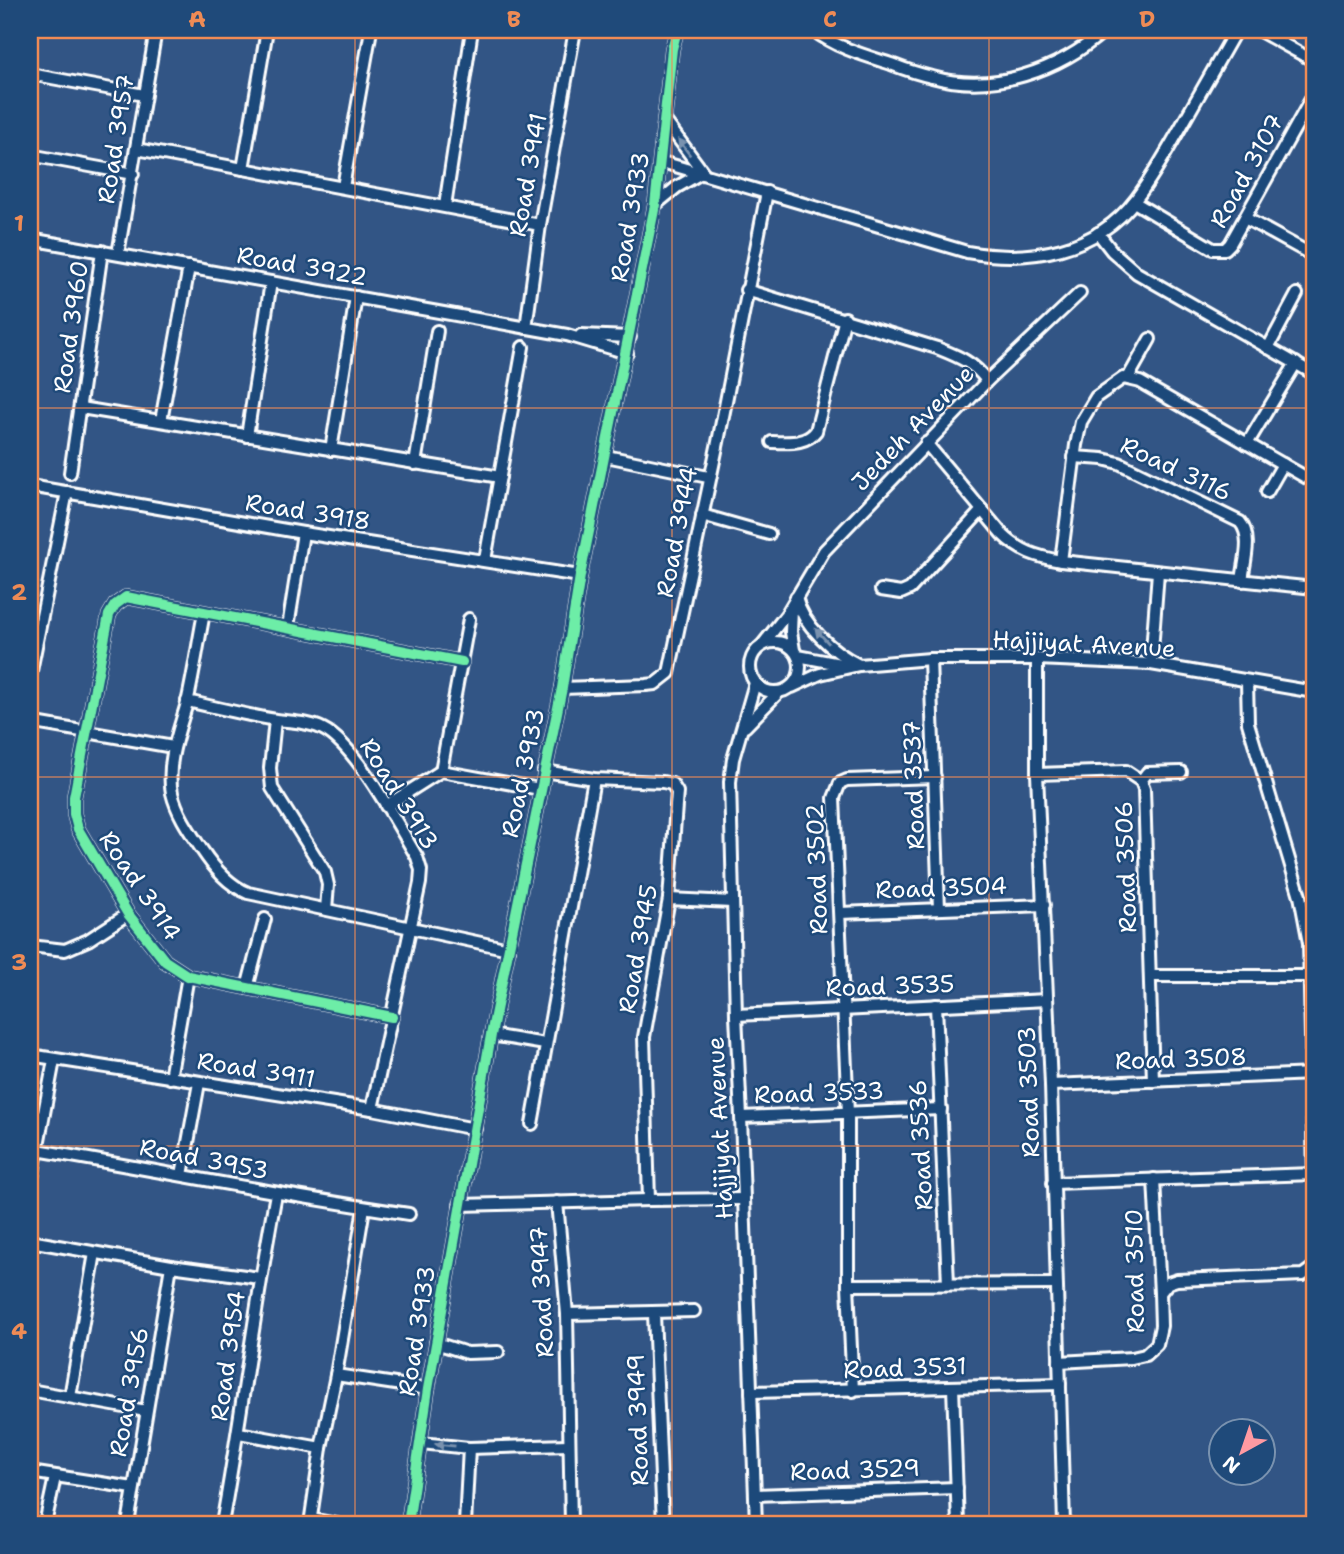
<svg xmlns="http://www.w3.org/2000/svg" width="1344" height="1554" viewBox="0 0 1344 1554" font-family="'Shantell Sans',sans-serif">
<rect width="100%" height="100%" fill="#325585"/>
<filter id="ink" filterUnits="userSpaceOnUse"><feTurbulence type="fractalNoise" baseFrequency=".0143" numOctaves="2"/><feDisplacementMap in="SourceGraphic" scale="14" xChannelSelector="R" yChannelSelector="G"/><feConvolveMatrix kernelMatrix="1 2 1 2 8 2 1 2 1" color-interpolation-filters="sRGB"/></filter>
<g filter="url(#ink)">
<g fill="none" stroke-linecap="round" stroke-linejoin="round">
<g stroke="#fff" stroke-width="16">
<g id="street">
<path d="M813,30C837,48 863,55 891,64C904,69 918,74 932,77C993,94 1059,71 1105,30"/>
<path d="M1258,30L1314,61"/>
<path d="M30,74L144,95"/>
<path d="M137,149L540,225"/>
<path d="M30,155L133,174"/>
<path d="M662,162L967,252C1029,263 1096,252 1136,199C1152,178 1165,155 1178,132C1197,98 1217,64 1236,30"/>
<path d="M243,169L267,30"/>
<path d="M343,187L371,30"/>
<path d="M1134,202L1213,249H1225L1230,244L1314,94"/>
<path d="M655,205L677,187L703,172L666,122"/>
<path d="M445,206L472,30"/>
<path d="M1245,218L1314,256"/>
<path d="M1098,233L1112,251L1137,273L1314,374"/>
<path d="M30,239L567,335L627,353"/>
<path d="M118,254L156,30"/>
<path d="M746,290L937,348C957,356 974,362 987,381"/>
<path d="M526,328L540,225L575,30"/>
<path d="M581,335L630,337"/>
<path d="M1268,348L1297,294"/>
<path d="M1128,378L1150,339"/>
<path d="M81,408L500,477"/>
<path d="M161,421L189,267"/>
<path d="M247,436L271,282"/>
<path d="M772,442C788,442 805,445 816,431L845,318"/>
<path d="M926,443L1002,534C1019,551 1037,557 1061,561L1314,588"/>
<path d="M1247,444L1296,363"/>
<path d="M331,450L356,297"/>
<path d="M606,456L708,477"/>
<path d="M1074,457L1103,459L1119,463L1240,522C1253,537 1244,562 1242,581"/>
<path d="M415,464L437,331"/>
<path d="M70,473L102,251"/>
<path d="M30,486L303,533L580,576"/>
<path d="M1267,492L1283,464"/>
<path d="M702,515L769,534"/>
<path d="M485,560L523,347"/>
<path d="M1061,561L1076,445L1081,422L1096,397L1123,378L1140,382L1314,482"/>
<path d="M881,590L901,593L910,589L982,510"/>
<path d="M796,597C803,626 833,652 859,665"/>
<path d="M792,607L791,632L794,650"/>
<path d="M204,613C198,643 194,673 187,703C179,731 166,763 172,793C177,814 190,832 202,850C214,868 228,885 248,893L509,949"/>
<path d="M288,627L303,533"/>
<circle cx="775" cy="667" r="25"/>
<path d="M763,644L786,615L824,551L987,381L1080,293"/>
<path d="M798,656L845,665"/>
<path d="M930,659L939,909"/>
<path d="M1037,659V774L1051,1085L1064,1524"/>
<path d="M1151,664L1158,572"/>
<path d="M30,676L67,492"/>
<path d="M1247,682L1248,723L1300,896L1309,943L1314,1177"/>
<path d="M755,683L733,759L730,782L736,1015L741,1117L756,1524"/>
<path d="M792,687L820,674L859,665L930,659H1037L1151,664L1314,692"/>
<path d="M562,688L646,685L655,684L669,673L718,442L767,192"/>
<path d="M187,701C217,708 246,715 276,720C292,722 309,722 323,729C356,745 397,824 417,857L421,870L420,883L372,1109"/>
<path d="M275,720L270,768L272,788L325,872L328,885L326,909"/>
<path d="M30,722L173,747"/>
<path d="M745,727L779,692"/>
<path d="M441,771L469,619"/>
<path d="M544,771L594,779L663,782L672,784L677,792L669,899L644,1037L649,1200"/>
<path d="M1037,774L1126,771L1141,781L1144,789L1153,1081"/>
<path d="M1141,781L1147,773L1181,772"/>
<path d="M386,806L441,771L540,789"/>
<path d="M669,899L732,902"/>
<path d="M840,913L1044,905"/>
<path d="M30,946L65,950L88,940L128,914"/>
<path d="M1151,976H1309"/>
<path d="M247,988L265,919"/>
<path d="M936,1005L948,1284"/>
<path d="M736,1015L1047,1000"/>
<path d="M392,1017L188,976L165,961L128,914L78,829L74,814V797L109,615L115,605L126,597L462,662"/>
<path d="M491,1035L545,1044"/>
<path d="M30,1055L372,1109L475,1129"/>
<path d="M170,1078L188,976"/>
<path d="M1051,1085L1313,1074"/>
<path d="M741,1117L941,1109"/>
<path d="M532,1124L594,779"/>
<path d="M37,1150C161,1171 284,1196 409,1214"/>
<path d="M182,1175L199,1083"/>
<path d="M1053,1183L1314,1174"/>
<path d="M30,1188L54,1060"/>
<path d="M557,1202L567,1314L571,1524"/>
<path d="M460,1205L649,1200L744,1199"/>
<path d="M30,1241L171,1266L260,1278"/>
<path d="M848,1285L1056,1284"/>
<path d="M1160,1293L1168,1283L1177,1280L1303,1275L1314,1267"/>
<path d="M567,1314L694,1311"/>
<path d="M654,1314L663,1524"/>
<path d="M436,1343L467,1353L498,1352"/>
<path d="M1059,1362L1132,1358L1145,1355L1157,1344L1161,1326L1160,1293L1154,1179"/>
<path d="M336,1375L428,1389"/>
<path d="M953,1387L958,1524"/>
<path d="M30,1390L146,1411"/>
<path d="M853,1391L848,1285V1114L834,798L840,783L847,780L935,777"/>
<path d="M751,1392L1060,1384"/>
<path d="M70,1397L95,1253"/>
<path d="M239,1433L321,1448"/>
<path d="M421,1443L469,1448L568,1445"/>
<path d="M30,1472L133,1488"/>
<path d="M755,1495L957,1488"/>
<path d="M311,1519L337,1524"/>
<path d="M45,1524L55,1477"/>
<path d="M128,1524L171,1266"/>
<path d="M222,1524C242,1414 255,1304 276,1194"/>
<path d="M310,1524L321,1448L336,1375L364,1208"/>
<path d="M408,1524L428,1389L491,1035L562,688L580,576L655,205L672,49L677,30"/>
<path d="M465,1524L469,1448"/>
</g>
</g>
<use href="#street" stroke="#1f4a7a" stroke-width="10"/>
<g stroke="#1f4a7a" stroke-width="15">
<g id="cycleway">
<path d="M392,1017L188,976L165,961L128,914L78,829L74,814V797L109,615L115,605L126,597L462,662"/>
<path d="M408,1524L428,1389L491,1035L562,688L580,576L655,205L672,49L677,30"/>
</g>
</g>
<use href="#cycleway" stroke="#6deda7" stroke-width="10"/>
</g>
<defs><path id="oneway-solid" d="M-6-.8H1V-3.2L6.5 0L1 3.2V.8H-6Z" transform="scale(1.75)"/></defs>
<g fill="#7992af">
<use href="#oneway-solid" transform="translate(684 147) rotate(-126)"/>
<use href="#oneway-solid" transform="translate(822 636) rotate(-132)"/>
<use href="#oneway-solid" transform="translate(445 1445) rotate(-174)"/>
</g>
</g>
<path fill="none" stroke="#ef8b55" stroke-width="2" stroke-opacity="0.55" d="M355,30V1524M672,30V1524M989,30V1524M30,408H1314M30,777H1314M30,1146H1314"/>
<g text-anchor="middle" stroke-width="5" stroke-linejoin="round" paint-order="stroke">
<g font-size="24" fill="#fff" stroke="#1f4a7a">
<text transform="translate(116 139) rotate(-81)" y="8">Road 3957</text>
<text transform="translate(1247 171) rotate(-61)" y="8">Road 3107</text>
<text transform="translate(528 175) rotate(-80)" y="8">Road 3941</text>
<text transform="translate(630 217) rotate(-80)" y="8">Road 3933</text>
<text transform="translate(302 266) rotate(10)" y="8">Road 3922</text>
<text transform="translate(71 327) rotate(-82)" y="8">Road 3960</text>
<text transform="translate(913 428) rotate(-46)" y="8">Jedeh Avenue</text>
<text transform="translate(1176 469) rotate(25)" y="8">Road 3116</text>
<text transform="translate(308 512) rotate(9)" y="8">Road 3918</text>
<text transform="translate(677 532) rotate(-79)" y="8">Road 3944</text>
<text transform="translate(1084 644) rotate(3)" y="8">Hajjiyat Avenue</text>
<text transform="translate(523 773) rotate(-78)" y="8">Road 3933</text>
<text transform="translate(914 785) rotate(-92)" y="8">Road 3537</text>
<text transform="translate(399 794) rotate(58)" y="8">Road 3913</text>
<text transform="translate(1126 867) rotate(-92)" y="8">Road 3506</text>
<text transform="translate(817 869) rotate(-92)" y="8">Road 3502</text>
<text transform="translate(140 886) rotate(56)" y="8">Road 3914</text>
<text transform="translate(941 888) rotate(-2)" y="8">Road 3504</text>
<text transform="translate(638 949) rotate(-80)" y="8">Road 3945</text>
<text transform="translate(890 986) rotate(-2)" y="8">Road 3535</text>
<text transform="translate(1181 1059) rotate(-2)" y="8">Road 3508</text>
<text transform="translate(256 1070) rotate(9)" y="8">Road 3911</text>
<text transform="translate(1029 1092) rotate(-92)" y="8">Road 3503</text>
<text transform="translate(819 1093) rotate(-2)" y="8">Road 3533</text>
<text transform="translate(720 1128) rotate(-93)" y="8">Hajjiyat Avenue</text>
<text transform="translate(921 1145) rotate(-93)" y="8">Road 3536</text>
<text transform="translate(204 1159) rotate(11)" y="8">Road 3953</text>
<text transform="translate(1135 1271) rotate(-91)" y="8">Road 3510</text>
<text transform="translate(542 1292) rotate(-93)" y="8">Road 3947</text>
<text transform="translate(417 1331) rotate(-81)" y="8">Road 3933</text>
<text transform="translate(228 1356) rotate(-82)" y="8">Road 3954</text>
<text transform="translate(905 1368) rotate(-2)" y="8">Road 3531</text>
<text transform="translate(129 1392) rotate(-80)" y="8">Road 3956</text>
<text transform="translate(638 1420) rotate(-92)" y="8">Road 3949</text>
<text transform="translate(855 1470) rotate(-2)" y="8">Road 3529</text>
</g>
</g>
<rect width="1344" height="1554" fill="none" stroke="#1f4a7a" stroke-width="77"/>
<g transform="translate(1242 1452) rotate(220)"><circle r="33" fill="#1f4a7a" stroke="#7992af" stroke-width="2"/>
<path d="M0-5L12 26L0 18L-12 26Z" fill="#ff9aa2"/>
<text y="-10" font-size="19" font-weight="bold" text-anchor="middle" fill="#ffffff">N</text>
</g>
<rect x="38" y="38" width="1268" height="1478" fill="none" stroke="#ef8b55" stroke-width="2.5"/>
<g font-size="23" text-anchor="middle" font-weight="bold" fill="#ef8b55">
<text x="197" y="27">A</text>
<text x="514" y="27">B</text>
<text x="830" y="27">C</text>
<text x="1147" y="27">D</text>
<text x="19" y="231">1</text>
<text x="19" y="600">2</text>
<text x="19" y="970">3</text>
<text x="19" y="1339">4</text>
</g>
</svg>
